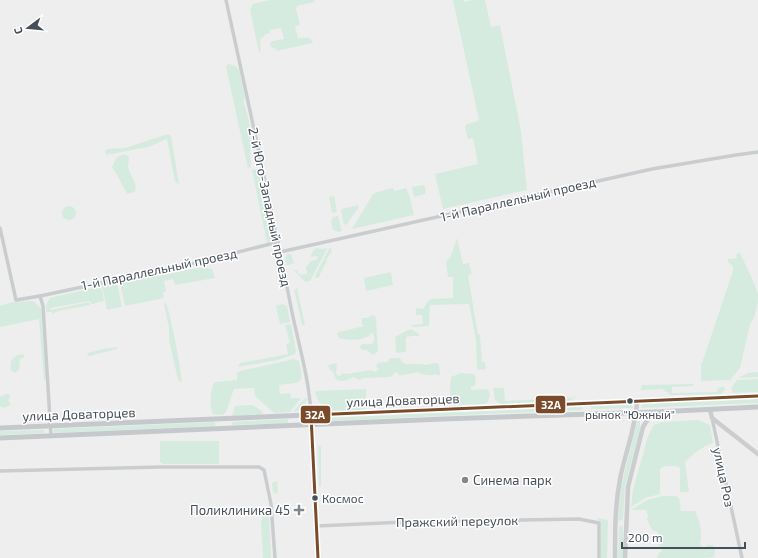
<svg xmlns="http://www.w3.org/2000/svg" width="758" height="558" viewBox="0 0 758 558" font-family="'Exo 2',sans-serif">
<rect width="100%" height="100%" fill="#efeeee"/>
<g fill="#d5ebdf">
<path d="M270,0H314V2L297,6L296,9L300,25L295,26L298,38C304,38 310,36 313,42L312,43L277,51L276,49L271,47L270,43L273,41L284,39L281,28L270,30V33L264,35V37L261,38L260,44L261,51L259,52L250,10L253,4Z"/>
<path d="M453,0H464V2L472,0H485L491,27L500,25L521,131L527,190L443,209L435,174L478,164L473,138L468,139L465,127L467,124L478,121L479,120Z"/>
<path d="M228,64L236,66L239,70L245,98L243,102C246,106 251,130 252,137L250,139L254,146L251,148L250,150L251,167L248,168L226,67Z"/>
<path d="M168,134L171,136L179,184L175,182L167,139L148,147L106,155L105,152L107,149L125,148Z"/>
<path d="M125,154L129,157L128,168L136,186L135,192L127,194L116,173L112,167L117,157Z"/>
<path d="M257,169L258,171L273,236L271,240L267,243L252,170Z"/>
<path d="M423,185C426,187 426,191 425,194L414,197L412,187Z"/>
<path d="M393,188L394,191L406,188L409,194L414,215L352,229L373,194L377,192Z"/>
<path d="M334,196L337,212L332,213L329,197Z"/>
<path d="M358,205L359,207L347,224L344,225L341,211L342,209Z"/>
<circle cx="69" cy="213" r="7"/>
<path d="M338,216L342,231L338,232L333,230L331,221L333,217Z"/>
<path d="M457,238L463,264L469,263L472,274L468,275L478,335L480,334L482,362H485L486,369L477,370L476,340L469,304L430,305L429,326L412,327V325L423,324L422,315H416V308L423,309L428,301L431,299L453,298V277H448L446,262L451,256Z"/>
<path d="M330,247L332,251L326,260L327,261L320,274V276L316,279L315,276Z"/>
<path d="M316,248L321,249L327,248V249L310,281L305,282L294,270H297L298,274H301L302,275L307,274L306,267L311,261L318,259L317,256L311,257V254Z"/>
<path d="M274,253H276L277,256L284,287L281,286Z"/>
<path d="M740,253C745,264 755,283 758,294C758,302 756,317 750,324L740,368L730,380L701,381V363H702L733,271V266L728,262V259L737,258L736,254Z"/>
<path d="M287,254H291L294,263L289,265H287L285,261Z"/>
<path d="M203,267L212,269L215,278L175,285L173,279L164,281L166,292H163L164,298L125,306L120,283Z"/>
<path d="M391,272L393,285L366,291L364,278Z"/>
<path d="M117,283L122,307L107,310L102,286Z"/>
<path d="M101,286L104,301L92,304L89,301L51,308V310L89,302L90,305L58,311L52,314V312H46V305L50,298Z"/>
<path d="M297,288L305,324L304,325H302L295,294L294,291Z"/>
<path d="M33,301L37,304L41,308L46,378L44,381L39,319L0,327V306L13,302Z"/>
<path d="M165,303H166L168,309C174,333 179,358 182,382H180L178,380L169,340V328L164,304Z"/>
<path d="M282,304L287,306L290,322L280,324L276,306Z"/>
<path d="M372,315L375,316L376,319L378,351L373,355L367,350H363L360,348V346L363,344H372C375,340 375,337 372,332C368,341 348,341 339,338L337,334L339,332L364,326L362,324V318H368Z"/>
<path d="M291,324L296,350L295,354L278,360L238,367L240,363L288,354L286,344L290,343L285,325Z"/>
<path d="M411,329L419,334V336H412L406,337V352L397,353L396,352L395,337L406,331Z"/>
<path d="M117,347V349L89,356L87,355L88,353L103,349Z"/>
<path d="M23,354L25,356L23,358L20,359C19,365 21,370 15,373L11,371C10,359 12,356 23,354Z"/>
<path d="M390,358H400L402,362L406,364H422L425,365L435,363L439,364L440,372L439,376L436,374C430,377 422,374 416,372C411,375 406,373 400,376L396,372L390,377L363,378L360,380L353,377C347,380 343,383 336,379L333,372L329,369L328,365L337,363L336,373L338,376H340L343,373L346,374L371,370L375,372L379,370L376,366L378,363L387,362Z"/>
<path d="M294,359L299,361C305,387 301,381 279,385L280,394L290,393L291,398H301L290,412L274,413L255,396L254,388L234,389L226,412L223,415L213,414C209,407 210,388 215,382L237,380V373L240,371Z"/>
<path d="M758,372V377L738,378L748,373Z"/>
<path d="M461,373L474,374C476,379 477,382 474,386L471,387V390L488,389L490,395L488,402L484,404L456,405C448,399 450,385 451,377Z"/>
<path d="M758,379V392L735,393L732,392V387L737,380Z"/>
<path d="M693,384V386L672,387V393L717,392L718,388L721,387H724L725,390L721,394L677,395H671L662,389L641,390L642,385Z"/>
<path d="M493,388H504L505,401L573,398L576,396L578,393C576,398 573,400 567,401L501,404L495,400Z"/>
<path d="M366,389V409C346,410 320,418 315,391Z"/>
<path d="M6,394H9L10,397L8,400L11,405L3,408L0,406V397Z"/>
<path d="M307,398C306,407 301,411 293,412L304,399Z"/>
<path d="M758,399V403L641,408V407L643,404Z"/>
<path d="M253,405L262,411L263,414L232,416L235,406Z"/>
<path d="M632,405L633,408H631L590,409L592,406Z"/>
<path d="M582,407L583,408L581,410L327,421L326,418Z"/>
<path d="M288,419V423L232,425V422Z"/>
<path d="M640,420V429L625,487L623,519L620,521L618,519L621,487L637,422Z"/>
<path d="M698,420L710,425L713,443C701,447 694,453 685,462L689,492H680V468C675,465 664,465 660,469V494L645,498L631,507L633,490L648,436L654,425L662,422Z"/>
<path d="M215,422V426L53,433L54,429Z"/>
<path d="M44,430V433L0,435V431Z"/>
<path d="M160,441H219V464H163L160,462Z"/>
<path d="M318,445L321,447V487L319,485Z"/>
<path d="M277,481L278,492L276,494L273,492L272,483Z"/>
<path d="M663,496H676L679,498L681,511H695C700,523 703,531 700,544L703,548L708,545H713L715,551L714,557L704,558H657L658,554L662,551L658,543V533L656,531H653L647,520L648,515L646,510H631L647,500Z"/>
<path d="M264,512H269L271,558H263L261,523Z"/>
<path d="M597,518L608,520L607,558H601V525Z"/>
<path d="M620,526H622L623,528V558H618L619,527Z"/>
</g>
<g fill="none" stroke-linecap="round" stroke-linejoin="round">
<g stroke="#cacdcf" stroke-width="3.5">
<path d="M226,0C248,101 270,201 290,302C297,340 309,375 311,415"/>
<path d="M0,228L16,300L40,296L43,306L51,436"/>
<path d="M280,252L652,169L736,155L758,152"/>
<path d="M40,296L195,263L278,242"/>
<path d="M712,418L742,558"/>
<path d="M0,471L160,467H259L264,470L271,504L275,558"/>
<path d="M317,526L405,522L579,519L599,523V558"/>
</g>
<g stroke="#cbcdcf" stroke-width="4.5">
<path d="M710,410L712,418L758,454"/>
<path d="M311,415L318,558"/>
<path d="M615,558C615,531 615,505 620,479C625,453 636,427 637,401"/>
<path d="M625,558L628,487L643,427L648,419L655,412"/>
</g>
<g stroke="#c6c9cc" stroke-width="5">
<path d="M0,428L758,396"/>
<path d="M0,438L443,419L655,412L758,407"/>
</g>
<g stroke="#fff" stroke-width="6">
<path id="bus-1" d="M318,558L311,415L758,396"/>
</g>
<use href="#bus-1" stroke="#7a4b2a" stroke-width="3"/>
</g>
<g fill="#474f58" stroke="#fff" stroke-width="1.5">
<circle cx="630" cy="401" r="3.5"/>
<circle cx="315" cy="498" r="3.5"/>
</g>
<g fill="#82878c" stroke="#fff" stroke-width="1.5">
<circle cx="465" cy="480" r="4"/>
<path d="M297 504h4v4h4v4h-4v4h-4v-4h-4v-4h4z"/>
</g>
<g text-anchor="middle" stroke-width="3" stroke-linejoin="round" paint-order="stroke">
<g font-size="12" fill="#474f58" stroke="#fff">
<text x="630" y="419">рынок "Южный"</text>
<text x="322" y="503" text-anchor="start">Космос</text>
</g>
<g font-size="13" fill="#474f58" stroke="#fff">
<text transform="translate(518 199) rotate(-13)" y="5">1-й Параллельный проезд</text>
<text transform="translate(270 207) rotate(78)" y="5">2-й Юго-Западный проезд</text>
<text transform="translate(159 269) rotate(-12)" y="5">1-й Параллельный проезд</text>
<text transform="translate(403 400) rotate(-2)" y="5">улица Доваторцев</text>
<text transform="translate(79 414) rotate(-2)" y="5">улица Доваторцев</text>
<text transform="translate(724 477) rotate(78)" y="5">улица Роз</text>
<text transform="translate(457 521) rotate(-1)" y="5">Пражский переулок</text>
</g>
<g font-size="13" fill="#474f58" stroke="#fff" text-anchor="start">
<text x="473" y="485">Синема парк</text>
<text x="290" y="515" text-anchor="end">Поликлиника 45</text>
</g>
</g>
<g stroke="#fff" stroke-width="1.5">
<rect x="535" y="395" width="31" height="19" rx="4" fill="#7a4b2a"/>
<rect x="300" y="405" width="31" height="19" rx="4" fill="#7a4b2a"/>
</g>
<g font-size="11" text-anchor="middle" font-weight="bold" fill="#fff">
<text x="551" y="409">32A</text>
<text x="315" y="419">32A</text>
</g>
<g transform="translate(28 28) rotate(254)" stroke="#ffffff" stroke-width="3" paint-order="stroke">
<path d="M0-3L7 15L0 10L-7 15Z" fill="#474f58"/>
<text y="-6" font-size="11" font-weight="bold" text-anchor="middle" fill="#474f58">С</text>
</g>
<path d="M622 542v6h123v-6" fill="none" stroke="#474f58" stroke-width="2"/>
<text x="628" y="542" font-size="12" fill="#474f58" stroke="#ffffff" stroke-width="3" paint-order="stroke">200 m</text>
</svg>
